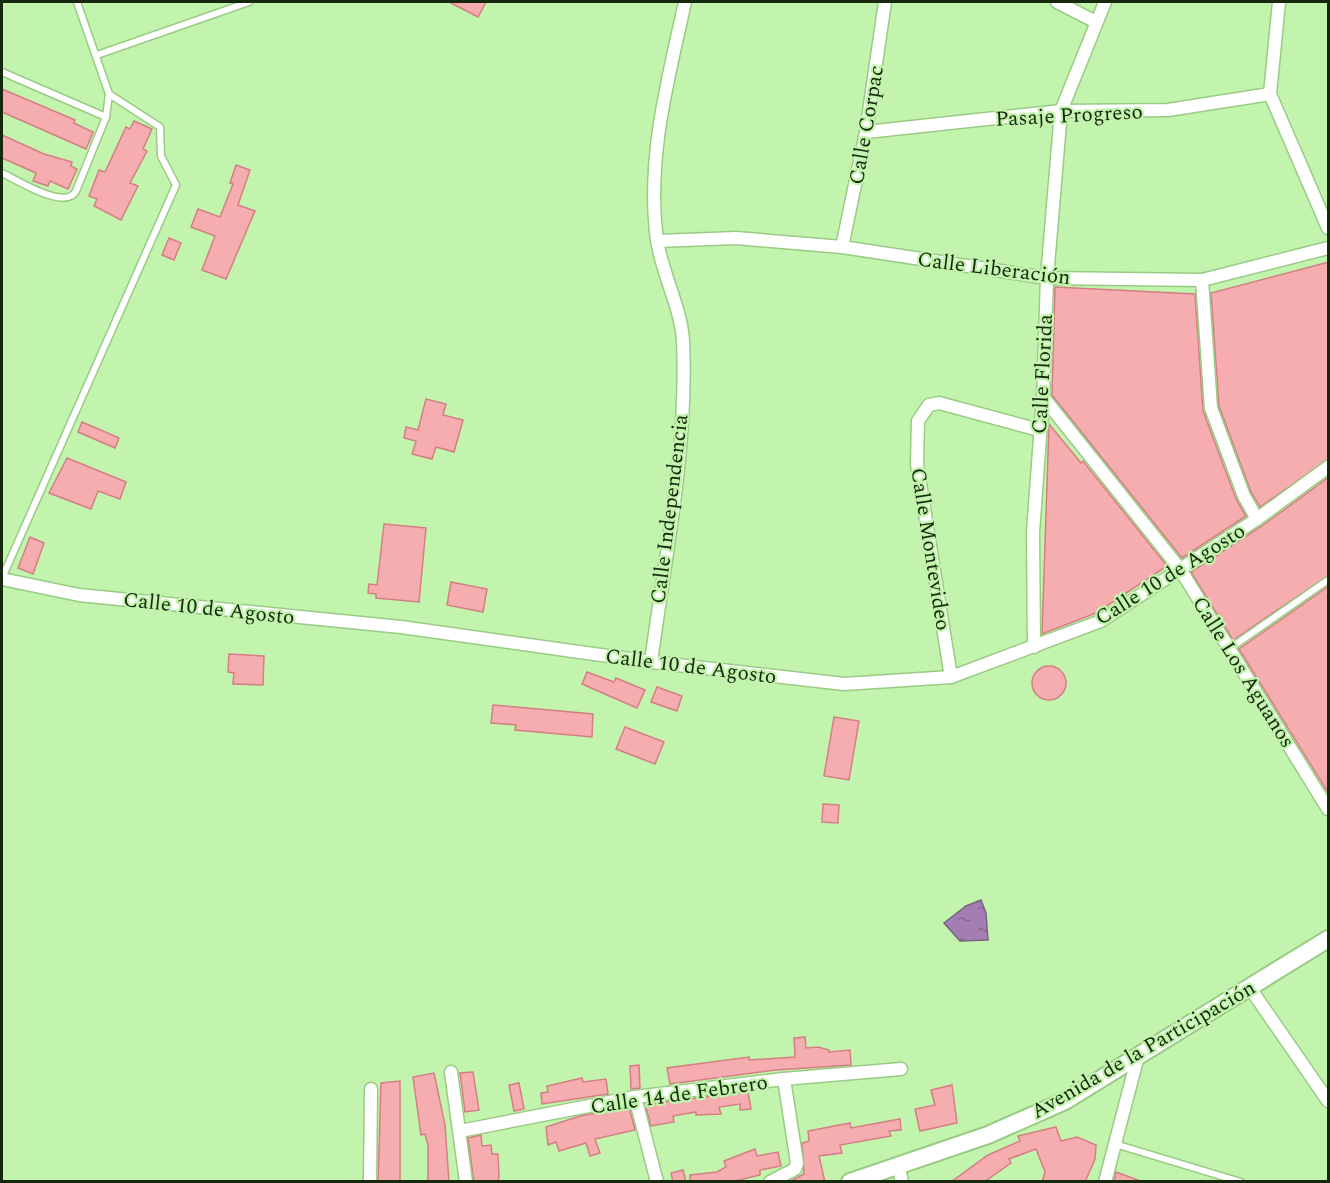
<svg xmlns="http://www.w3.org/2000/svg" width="1330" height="1183" viewBox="0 0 1330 1183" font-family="Spectral,serif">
<defs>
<pattern id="water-ripples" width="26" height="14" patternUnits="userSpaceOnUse" patternTransform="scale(1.5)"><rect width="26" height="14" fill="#a47db3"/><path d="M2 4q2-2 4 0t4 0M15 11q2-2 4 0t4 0" fill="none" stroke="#856690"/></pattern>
</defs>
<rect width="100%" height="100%" fill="#c2f4ad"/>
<path fill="url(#water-ripples)" stroke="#796481" stroke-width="1.5" d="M981,900L986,913L988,940L960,941L944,923L966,906Z"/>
<g fill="#f6adaf" stroke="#d57e83" stroke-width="1.5">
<path d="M449,2H486L478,17Z"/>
<path d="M2,89L75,120L74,123L93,132L86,149L2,112Z"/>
<path d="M134,121L152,129L143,149L147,151L130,183L138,186L121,220L94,206L97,199L89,196L99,170L105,172L126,127L130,129Z"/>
<path d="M2,135L44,154L72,162L71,166L77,169L68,189L50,181L48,186L33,181L36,173L2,158Z"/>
<path d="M236,165L250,170L238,205L255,211L226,279L202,270L215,236L191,227L198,209L220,217L233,184L230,183Z"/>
<path d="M169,238L181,243L174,260L162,255Z"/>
<path d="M1329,262V459L1260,507L1251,492L1219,406L1211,293Z"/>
<path d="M1055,287L1195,294L1203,411L1236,499L1246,516L1182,558L1052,395Z"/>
<path d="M426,399L446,404L443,415L463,420L454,452L436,447L432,459L412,454L416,441L404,438L406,427L418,430Z"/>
<path d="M82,422L119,438L115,448L78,432Z"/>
<path d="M1049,424L1081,463L1083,461L1167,566L1096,613L1042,634Z"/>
<path d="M67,458L126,482L120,499L98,491L91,509L49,493Z"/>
<path d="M1329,477V575L1233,640L1191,572L1262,526Z"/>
<path d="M384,524L426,528L419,602L376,598V594L368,593L369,584L377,585Z"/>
<path d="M30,537L44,543L33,574L18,568Z"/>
<path d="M451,582L487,589L483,612L447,605Z"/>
<path d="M1329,586V794L1239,649Z"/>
<path d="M229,654L264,656L263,685L233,684L234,673L228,672Z"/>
<circle cx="1049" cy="683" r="17"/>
<path d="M587,672L614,682L616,678L645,690L637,708L582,684Z"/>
<path d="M657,687L682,696L677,711L651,702Z"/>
<path d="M493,705L593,714L592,737L515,730L516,725L491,723Z"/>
<path d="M834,717L859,721L849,780L824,776Z"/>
<path d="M625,727L664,742L655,764L616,749Z"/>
<path d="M823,804L839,805L838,823L822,822Z"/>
<path d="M805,1037L806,1048L818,1047L829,1050V1052L850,1050L851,1065L776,1070L670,1084L667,1068L749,1057V1060L795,1057L794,1038Z"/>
<path d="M639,1065L640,1088L631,1089L630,1066Z"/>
<path d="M473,1072L479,1110L465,1112L460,1073Z"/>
<path d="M434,1073L445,1125L449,1182H428V1145L425,1134L421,1135L413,1077Z"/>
<path d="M582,1078L583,1082L606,1079L608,1094L542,1104L541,1093L548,1092L547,1086Z"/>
<path d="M400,1081V1182H378L381,1083Z"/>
<path d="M519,1083L524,1109L514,1111L509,1085Z"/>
<path d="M952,1085L957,1123L920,1131L915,1109L935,1105L931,1090Z"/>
<path d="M748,1092L751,1109L740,1110V1104L719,1107L721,1114L696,1115V1112L673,1116L674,1122L651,1126L645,1104Z"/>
<path d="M629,1107L635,1130L595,1139L600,1153L590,1156L586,1143L559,1151L556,1142L548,1145L546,1127L580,1116Z"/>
<path d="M900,1119L901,1130L889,1131L891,1136L840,1145L842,1153L819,1156L825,1182H789L804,1174L802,1143L809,1141L808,1131L850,1123L851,1128Z"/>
<path d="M1056,1127L1061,1141L1077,1137L1096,1145L1095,1159L1085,1182H1042L1045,1172L1036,1149L1009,1159L1011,1163L984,1182H951L988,1155L1020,1141L1018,1136Z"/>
<path d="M481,1135L482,1146L491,1145L492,1154H498L499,1178L497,1182H474L468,1138Z"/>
<path d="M755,1149L757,1156L778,1152L781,1166L760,1170V1175L731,1182H690V1175L717,1172L726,1167L724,1161Z"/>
<path d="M683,1170L686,1182H673L671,1173Z"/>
<path d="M1116,1172L1138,1180V1182H1114Z"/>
</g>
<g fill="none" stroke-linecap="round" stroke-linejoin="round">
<g stroke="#9acb85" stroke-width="9">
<g id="service">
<path d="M97,55L249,2"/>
<path d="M2,72L106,117"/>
<path d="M2,173C17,180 66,211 76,191L106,117L109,94L77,2"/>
<path d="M2,578L176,185L161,156L160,127L109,94"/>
<path d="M1229,649L1328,580"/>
<path d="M1115,1144L1241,1182"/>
</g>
</g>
<g stroke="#9acb85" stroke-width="15">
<g id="minor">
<path d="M1057,2L1096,22"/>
<path d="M1279,2L1270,94L1328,228"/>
<path d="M866,132L1061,111L1168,110L1270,94"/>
<path d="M658,241L736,238L842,247L1047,278L1202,280L1328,248"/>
<path d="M842,247L866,132L885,2"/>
<path d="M1202,280L1211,408L1244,496L1257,519"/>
<path d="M1043,397L1180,569L1328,809"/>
<path d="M2,579L79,595L401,627L651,662L844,684L951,677L1101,621L1257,519L1328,467"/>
<path d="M1034,647L1033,532L1043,397L1047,278L1061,111L1105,2"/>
<path d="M651,662C665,557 688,448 683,341C681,307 662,274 657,240C646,159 668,80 685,2"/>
<path d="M951,677L917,464L918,421L929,405L939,403L1039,430"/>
<path d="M1250,988L1328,1101"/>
<path d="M451,1072L466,1182"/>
<path d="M635,1097L657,1182"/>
<path d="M460,1131L635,1097L784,1079L901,1069"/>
<path d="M898,1164L902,1182"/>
<path d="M370,1182L371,1089"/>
<path d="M770,1182L795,1169L797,1163L784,1079"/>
<path d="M1105,1182L1138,1056"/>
</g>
</g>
<g stroke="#9acb85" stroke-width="20">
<path id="secondary" d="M850,1182L988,1135L1065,1101L1328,939"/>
</g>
<use href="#service" stroke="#fff" stroke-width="6"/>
<use href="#minor" stroke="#fff" stroke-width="12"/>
<use href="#secondary" stroke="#fff" stroke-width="16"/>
</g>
<g text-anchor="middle" stroke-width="4.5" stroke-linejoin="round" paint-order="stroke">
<g font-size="21" fill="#16280d" stroke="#c2f4ad">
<text transform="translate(1069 115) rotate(-3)" y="7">Pasaje Progreso</text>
<text transform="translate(866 125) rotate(-80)" y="7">Calle Corpac</text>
<text transform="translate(994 268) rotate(7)" y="7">Calle Liberación</text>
<text transform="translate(1042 374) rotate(-87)" y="7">Calle Florida</text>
<text transform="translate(669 509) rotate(-83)" y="7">Calle Independencia</text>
<text transform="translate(931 549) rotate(81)" y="7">Calle Montevideo</text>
<text transform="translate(1170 574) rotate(-32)" y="7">Calle 10 de Agosto</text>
<text transform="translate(209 608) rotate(6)" y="7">Calle 10 de Agosto</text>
<text transform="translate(691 666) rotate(7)" y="7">Calle 10 de Agosto</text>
<text transform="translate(1244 672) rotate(58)" y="7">Calle Los Aguanos</text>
<text transform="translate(1143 1049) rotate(-30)" y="7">Avenida de la Participación</text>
<text transform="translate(679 1094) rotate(-8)" y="7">Calle 14 de Febrero</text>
</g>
</g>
<rect width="1330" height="1183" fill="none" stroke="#16280d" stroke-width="6"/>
</svg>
